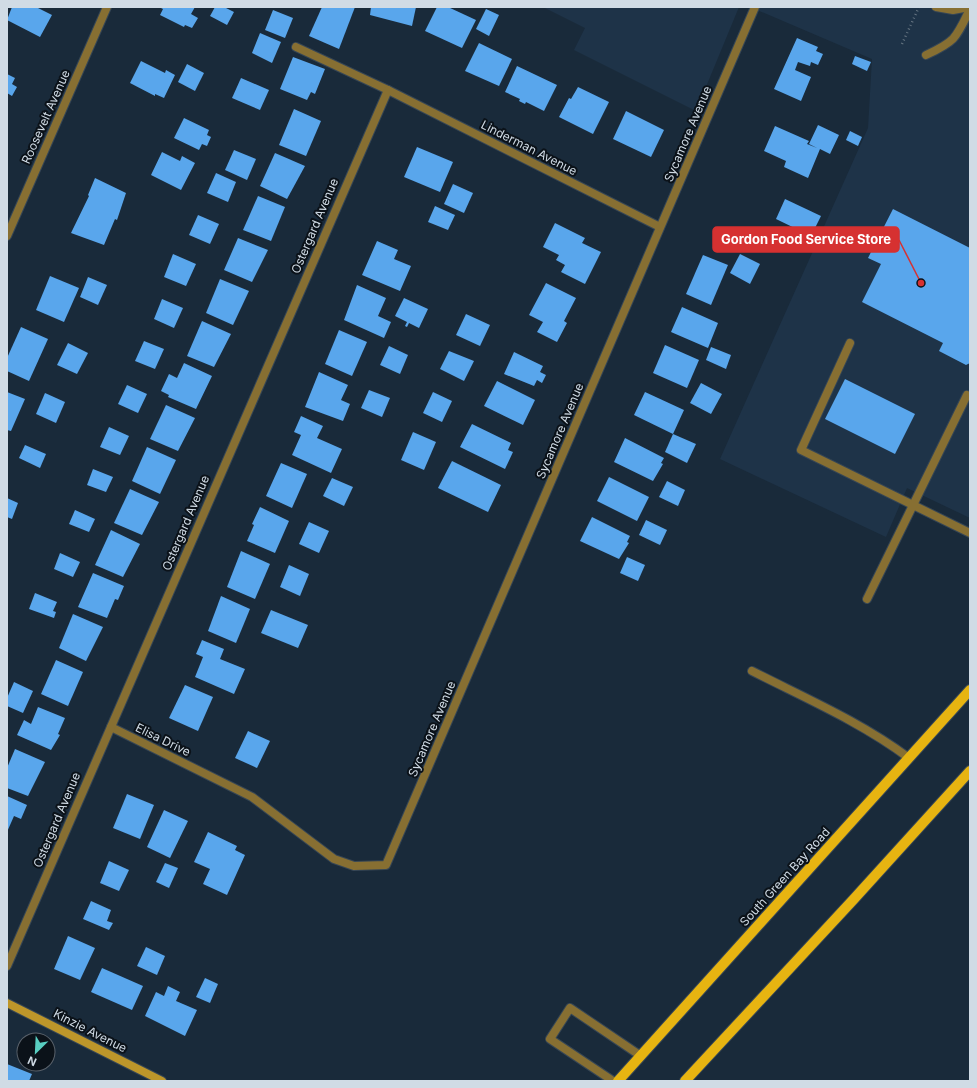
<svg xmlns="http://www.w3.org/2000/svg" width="977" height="1088" viewBox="0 0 977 1088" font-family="Inter,sans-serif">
<rect width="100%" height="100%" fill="#192a3a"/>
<g fill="#1e3348">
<path d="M543,7H739L696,111L574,50L585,28Z"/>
<path d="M750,7H970V518L907,488L886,537L720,459L868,128L872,59Z"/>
</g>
<g fill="#59a6ec">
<path d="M12,7H36L52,15L40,37L7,20Z"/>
<path d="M159,7H195L191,14L198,18L192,28L185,25L184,27L160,15L163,9Z"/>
<path d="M215,7H224L234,12L227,25L210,16Z"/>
<path d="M322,7H355L339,49L309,36Z"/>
<path d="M371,7H416L412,26L370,15Z"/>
<path d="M437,7H448L476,20L462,48L425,31Z"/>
<path d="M486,9L499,15L489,36L476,29Z"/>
<path d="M273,10L293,18L285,38L265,30Z"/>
<path d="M260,33L281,42L272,63L252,53Z"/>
<path d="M797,38L818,47L816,51L823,54L818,65L811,62L810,66L798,62L795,70L811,77L801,101L774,89Z"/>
<path d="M479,43L512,59L499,86L465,71Z"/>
<path d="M855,56L871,62L867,71L852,64Z"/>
<path d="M293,57L325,69L315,94L311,92L307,100L280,89Z"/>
<path d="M141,61L165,73L166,70L175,75L164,98L155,94V96L130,83Z"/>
<path d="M187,64L204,73L195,91L178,82Z"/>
<path d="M517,66L557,85L544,111L526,102L525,104L519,101L520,99L505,92Z"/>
<path d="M7,74L15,78L12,84L17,87L12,96L7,93Z"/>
<path d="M241,78L269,90L260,110L232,98Z"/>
<path d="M578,87L609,102L593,134L559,117L569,98L571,99Z"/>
<path d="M294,109L321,121L306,156L279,145Z"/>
<path d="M626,111L664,130L651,157L613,139Z"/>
<path d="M184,118L209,130L207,135L211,137L207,146L202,144L199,150L174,138Z"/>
<path d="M818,125L839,135L830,154L820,149L808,178L784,167L786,161L764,151L775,126L809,141L807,144L817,148L809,144Z"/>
<path d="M850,131L862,137L858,146L846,140Z"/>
<path d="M417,147L453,162L440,192L404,177Z"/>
<path d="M234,150L256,159L247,180L225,170Z"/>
<path d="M162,152L180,161L182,156L195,163L181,190L151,175Z"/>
<path d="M275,153L305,166L287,199L260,186Z"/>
<path d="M216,173L236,182L228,202L207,193Z"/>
<path d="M95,178L126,193L117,220L115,219L104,245L71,233L89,196L88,195Z"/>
<path d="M453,184L473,193L464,213L444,204Z"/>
<path d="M258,196L285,207L271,241L243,230Z"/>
<path d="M785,199L821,216L811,236L776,219Z"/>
<path d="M435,206L455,215L448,230L428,222Z"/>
<path d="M893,209L970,248V363L966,365L939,351L943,343L862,302L881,264L868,258Z"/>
<path d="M198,215L219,224L210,244L189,235Z"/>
<path d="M555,223L585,238L582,243L601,252L585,284L561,272L565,265L556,260L559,255L543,247Z"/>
<path d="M238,238L268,250L252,282L224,270Z"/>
<path d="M377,241L398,250L394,259L411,266L400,291L362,275Z"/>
<path d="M173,254L196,264L186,286L164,277Z"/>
<path d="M740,254L760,264L750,284L730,273Z"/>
<path d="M703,255L728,265L711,305L686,294Z"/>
<path d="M50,276L79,288L64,322L36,310Z"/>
<path d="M88,277L107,285L98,305L80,297Z"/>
<path d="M220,279L249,291L233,325L206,313Z"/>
<path d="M546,283L576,298L564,321L567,323L557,342L537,332L543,322L529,315Z"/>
<path d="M357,285L386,298L378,316L391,322L384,338L344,320Z"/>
<path d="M404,298L428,309L419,328L409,323L407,327L405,326L407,322L395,316Z"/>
<path d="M162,299L183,308L174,328L154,319Z"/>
<path d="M682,307L718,323L708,348L671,332Z"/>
<path d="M466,314L490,325L480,346L456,335Z"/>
<path d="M202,321L231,334L214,367L187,356Z"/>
<path d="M21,327L48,339L29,381L7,371V358Z"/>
<path d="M339,330L367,342L352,376L325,364Z"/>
<path d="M144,341L164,349L155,369L135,361Z"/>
<path d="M68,343L88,353L77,374L57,365Z"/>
<path d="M665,345L699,360L687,388L653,373Z"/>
<path d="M389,346L408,355L400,374L380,365Z"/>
<path d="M711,347L731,355L726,369L706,360Z"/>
<path d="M449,351L474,361L464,381L440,369Z"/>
<path d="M514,352L543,366L540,372L546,375L542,383L537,380L534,386L504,374Z"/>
<path d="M184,363L212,376L196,409L168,397L169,395L161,391L169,374L177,378Z"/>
<path d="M319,372L348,385L341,400L350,404L343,421L305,407Z"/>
<path d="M845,379L915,414L895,454L825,419Z"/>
<path d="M497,381L535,400L523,425L484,406Z"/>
<path d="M701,383L722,394L711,414L690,403Z"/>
<path d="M127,385L147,394L138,413L118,404Z"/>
<path d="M369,390L390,398L382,417L361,408Z"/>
<path d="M7,392L25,399L11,431L7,430Z"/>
<path d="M433,392L452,401L442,422L423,413Z"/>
<path d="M645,392L684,410L673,434L634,415Z"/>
<path d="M45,393L65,402L56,423L36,414Z"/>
<path d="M166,405L195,418L178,451L150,439Z"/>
<path d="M301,416L323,426L317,438L342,449L331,473L292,455L301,435L294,432Z"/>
<path d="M472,424L511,443L508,450L513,452L505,469L460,447Z"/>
<path d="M109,427L129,436L120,455L100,447Z"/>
<path d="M413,432L436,442L424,470L401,460Z"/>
<path d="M673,434L696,444L687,463L665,452Z"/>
<path d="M625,438L664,458L661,463L663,464L653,481L614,462Z"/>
<path d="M25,445L46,454L40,468L19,458Z"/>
<path d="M147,447L176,460L160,494L132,481Z"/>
<path d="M452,461L501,485L488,512L438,488Z"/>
<path d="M281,463L307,474L292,508L266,496Z"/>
<path d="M93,469L113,477L106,492L87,485Z"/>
<path d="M609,477L649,497L637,521L597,501Z"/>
<path d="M332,478L353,487L344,506L323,496Z"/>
<path d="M667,481L685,490L678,506L659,497Z"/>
<path d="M130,489L159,502L142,535L114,523Z"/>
<path d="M7,498L18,503L12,519L7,517Z"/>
<path d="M260,507L289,521L275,553L247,541L254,525L252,524Z"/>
<path d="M75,510L95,519L89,532L69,524Z"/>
<path d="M592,517L630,536L627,542L629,543L619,559L580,541Z"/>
<path d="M646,520L667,530L660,545L639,535Z"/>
<path d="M309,522L329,531L319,553L299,544Z"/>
<path d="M111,530L140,544L123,577L95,565Z"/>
<path d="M241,551L270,564L255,599L227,587Z"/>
<path d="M60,553L80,562L73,577L54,569Z"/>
<path d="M627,557L645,565L638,581L620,573Z"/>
<path d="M289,565L309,574L300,596L280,587Z"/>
<path d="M93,573L124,586L118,600L115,599L107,618L78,607Z"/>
<path d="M35,593L57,602L53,611L56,612L54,618L29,609Z"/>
<path d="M221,596L250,609L236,643L208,631Z"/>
<path d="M271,610L308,625L298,648L261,633Z"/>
<path d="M73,614L103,627L86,661L59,648Z"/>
<path d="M202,640L224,649L220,659L245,669L234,694L195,677L203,657L196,654Z"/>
<path d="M56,660L83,672L68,706L41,694Z"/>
<path d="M14,682L33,691L23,713L7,706V698Z"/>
<path d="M185,685L213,697L198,731L169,718Z"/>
<path d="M38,707L65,718L58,734L60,735L51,750L17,735L24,720L31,724Z"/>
<path d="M248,731L270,741L257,768L235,758Z"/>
<path d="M15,749L45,762L28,796L7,788V768Z"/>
<path d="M127,794L154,805L140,839L113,828Z"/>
<path d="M7,796L27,805L21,819L14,816L7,832Z"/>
<path d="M164,810L188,821L170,858L147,847Z"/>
<path d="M208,832L237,846L235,850L245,855L227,895L203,884L210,869L194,862Z"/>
<path d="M109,861L129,870L119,891L100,883Z"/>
<path d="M165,863L178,868L169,888L156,882Z"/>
<path d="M91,901L111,910L107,921L113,923L109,930L83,919Z"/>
<path d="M68,936L95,948L80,980L54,969Z"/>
<path d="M146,947L165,956L157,975L137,966Z"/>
<path d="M102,968L143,986L132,1010L91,992Z"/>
<path d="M205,978L218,984L210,1003L196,997Z"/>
<path d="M168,986L180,992L176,1001L197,1010L185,1036L145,1016L156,992L164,996Z"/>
<path d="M7,1064L32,1074L29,1081H7Z"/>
</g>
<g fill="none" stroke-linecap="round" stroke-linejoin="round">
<g stroke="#364655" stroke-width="10">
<g id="lane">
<path d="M936,7L953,10L969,7"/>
<path d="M296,47L388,90"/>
<path d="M926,55C956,41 956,38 970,9"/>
<path d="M850,343L801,450L970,533"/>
<path d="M867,599L967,395"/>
<path d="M752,671C805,698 861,722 909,758"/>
<path d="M613,1081L550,1039L570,1008L641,1056"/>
</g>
</g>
<g stroke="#364655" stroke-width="10">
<g id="street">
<path d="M7,236L107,7"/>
<path d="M111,727L252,797L334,859L354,866L386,865L755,7"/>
<path d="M7,966L388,90L660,227"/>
</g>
</g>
<g stroke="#364655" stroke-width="10">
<path id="secondary" d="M7,1003L162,1081"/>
</g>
<g stroke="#364655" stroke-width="12">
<g id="primary">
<path d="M618,1081L970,690"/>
<path d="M685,1081L853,900L970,771"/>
</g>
</g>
<path stroke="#657481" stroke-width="2.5" stroke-dasharray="1 3" stroke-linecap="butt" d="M902,44L919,7"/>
<use href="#lane" stroke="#876f32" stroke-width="8"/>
<use href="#street" stroke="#876f32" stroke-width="8"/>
<use href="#secondary" stroke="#bd962a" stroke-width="8"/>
<use href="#primary" stroke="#e7b411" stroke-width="10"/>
</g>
<g text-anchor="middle" stroke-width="4" stroke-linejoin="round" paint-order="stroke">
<g font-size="12" fill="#d0dbe5" stroke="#0b1219">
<text transform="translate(46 117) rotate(-66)" y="4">Roosevelt Avenue</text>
<text transform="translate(688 134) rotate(-67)" y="4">Sycamore Avenue</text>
<text transform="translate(529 148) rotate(27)" y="4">Linderman Avenue</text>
<text transform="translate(315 226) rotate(-67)" y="4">Ostergard Avenue</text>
<text transform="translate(560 431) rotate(-67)" y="4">Sycamore Avenue</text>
<text transform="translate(186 523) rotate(-67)" y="4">Ostergard Avenue</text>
<text transform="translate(432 729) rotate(-67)" y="4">Sycamore Avenue</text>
<text transform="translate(163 740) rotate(26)" y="4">Elisa Drive</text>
<text transform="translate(57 820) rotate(-67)" y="4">Ostergard Avenue</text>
<text transform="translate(785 877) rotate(-48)" y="4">South Green Bay Road</text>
<text transform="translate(90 1031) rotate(27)" y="4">Kinzie Avenue</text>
</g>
</g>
<path fill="none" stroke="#d63131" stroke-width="1.5" d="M921 283L899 240"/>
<circle fill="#d63131" stroke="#0b1219" stroke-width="1.5" cx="921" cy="283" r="4"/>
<rect fill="#d63131" stroke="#d63131" stroke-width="1.5" x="713" y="227" width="186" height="25" rx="4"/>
<g font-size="13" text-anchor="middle" font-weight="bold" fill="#fff">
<text x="806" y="244">Gordon Food Service Store</text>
</g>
<rect width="977" height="1088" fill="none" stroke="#d0dbe5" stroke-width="16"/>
<g transform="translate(36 1052) rotate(204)"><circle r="19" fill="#0b1219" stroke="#5a626b"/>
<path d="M0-3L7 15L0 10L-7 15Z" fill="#58cec1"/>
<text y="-6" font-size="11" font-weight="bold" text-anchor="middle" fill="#d0dbe5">N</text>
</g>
</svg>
